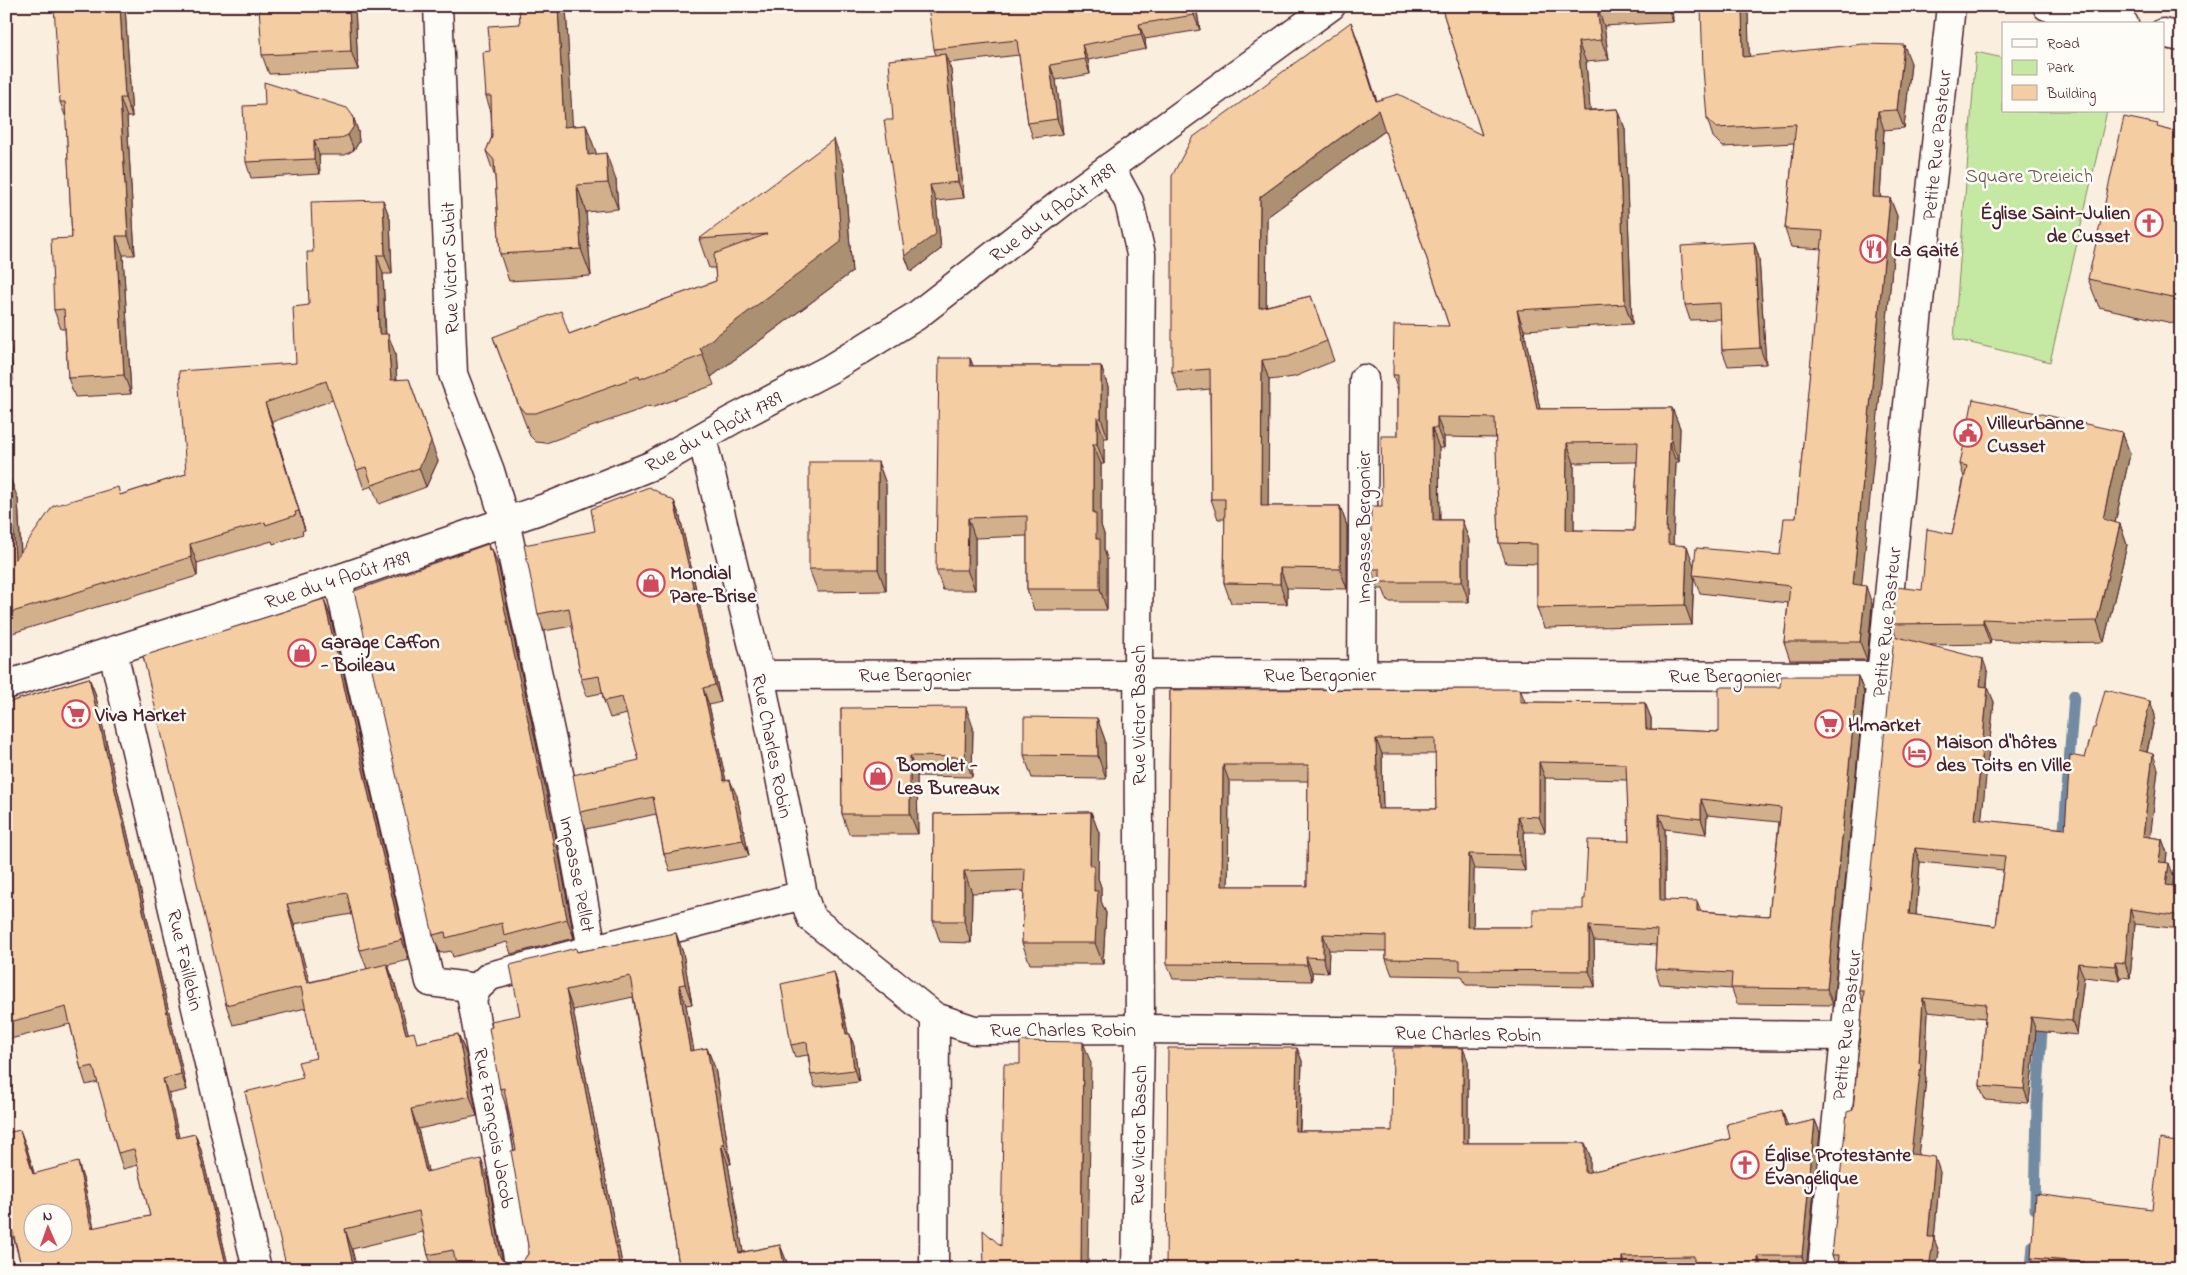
<svg xmlns="http://www.w3.org/2000/svg" width="2187" height="1275" viewBox="0 0 2187 1275" font-family="'Indie Flower',sans-serif">
<rect width="100%" height="100%" fill="#faeede"/>
<filter id="ink" filterUnits="userSpaceOnUse"><feTurbulence type="fractalNoise" baseFrequency=".02" numOctaves="2"/><feDisplacementMap in="SourceGraphic" scale="10" xChannelSelector="R" yChannelSelector="G"/><feConvolveMatrix kernelMatrix="1 2 1 2 8 2 1 2 1" color-interpolation-filters="sRGB"/></filter>
<g filter="url(#ink)">
<path fill="#c5e9a3" stroke="#888467" d="M1976,52L2003,58V111H2107L2050,362L1954,339Z"/>
<g fill="none" stroke-linecap="round" stroke-linejoin="round">
<g stroke="#738ba2" stroke-width="11">
<path d="M2063,843L2074,695"/>
<path d="M2035,1209L2037,1103L2043,1017"/>
<path d="M2031,1269L2033,1245"/>
</g>
<g stroke="#4a1f2b" stroke-width="31">
<g id="street">
<path d="M438,6L453,374L490,471L505,521L568,816L592,949"/>
<path d="M1110,167L1129,202L1141,254L1138,644L1140,1029L1136,1269"/>
<path d="M702,438L760,675L803,895L811,918L935,1017L974,1030L1140,1029L1844,1036"/>
<path d="M338,579L430,982L477,988"/>
<path d="M113,652L257,1269"/>
<path d="M1362,674L1364,379"/>
<path d="M760,675L1138,674L1881,676"/>
<path d="M520,1269L472,1000L477,988L490,976L803,895"/>
<path d="M934,1269L935,1017"/>
<path d="M1822,1269L1910,385L1951,6"/>
</g>
</g>
<g stroke="#4a1f2b" stroke-width="31">
<path id="secondary" d="M6,685L338,579L548,507L653,465L732,420L830,369L916,316L1069,197L1331,6"/>
</g>
<g stroke="#4a1f2b" stroke-width="31">
<g id="primary">
<path d="M2047,6L2124,24"/>
<path d="M2163,33L2181,37"/>
</g>
</g>
<use href="#street" stroke="#fdfcf7" stroke-width="28"/>
<use href="#secondary" stroke="#fdfcf7" stroke-width="28"/>
<use href="#primary" stroke="#fdfcf7" stroke-width="28"/>
</g>
<g fill="#d2b08c" stroke="#4a1f2b" fill-rule="evenodd">
<path d="M125,6L132,117H127L135,255H123L131,394L75,397L68,378L65,329H61L54,310L72,238L66,118L60,102Z"/>
<path d="M355,6L358,70L269,74L262,55Z"/>
<path d="M519,6H566L572,126L586,125L596,154L616,180L618,209L586,212L591,276L509,281L500,254L495,177L486,151L492,137L491,112L486,96L490,51L520,24Z"/>
<path d="M1196,6L1200,30L1145,39L1146,49L1088,60L1090,74L1056,80L1063,134L1033,138L1028,123L1019,55L948,63L951,70L964,198L936,201L941,249L911,272L905,256L893,120L936,55L934,49Z"/>
<path d="M1441,6H1672L1673,22L1604,26L1609,60L1586,62L1590,110L1618,109L1625,129L1632,324L1524,330L1540,409L1672,408L1680,428L1679,462H1676L1673,544L1694,566L1780,555L1796,518L1822,249L1791,247L1785,229L1794,143L1723,147L1713,137L1707,118L1748,14L1749,57L1911,63L1904,128L1884,130L1880,197L1890,198L1897,216L1861,585L1872,604L1867,660H1790L1784,642L1788,603L1700,593L1694,577L1692,625L1544,628L1537,608V564L1506,563L1499,543L1496,438L1444,437V448H1439L1440,520H1462L1469,540V602H1388L1383,589H1378L1371,569L1382,506L1398,436V390L1393,375L1449,326L1385,131L1267,217L1266,306L1311,296L1334,361L1294,377L1269,380L1268,506H1340L1347,526V589L1287,588V604L1231,603L1224,583L1225,519H1218L1211,499L1210,389L1179,392L1172,372L1351,22L1358,42L1377,101L1482,135ZM1637,462L1634,531L1574,530V463Z"/>
<path d="M353,116L358,131L359,142L354,150L345,155H319L320,174L251,178L246,162Z"/>
<path d="M2159,128L2181,133V325L2099,307L2088,279Z"/>
<path d="M844,168L852,272L711,377L714,385L651,408L650,406L546,443L536,442L530,436L493,337L569,334L716,281L715,268H709L699,239Z"/>
<path d="M383,200L390,219L392,274H383L386,334L395,353L397,380L438,461L426,487L379,504L372,486L364,489L333,400L272,422L305,530L302,531L303,534L273,544L272,541L197,563V576L6,635V481L18,499L21,552L120,495L186,474L296,363L309,305L313,252Z"/>
<path d="M1754,242L1759,258L1766,364L1728,366L1722,350L1721,319L1690,320L1685,305Z"/>
<path d="M6,326L10,337L13,381H6Z"/>
<path d="M970,358L973,366H1101L1108,387V438H1104V464H1101V525L1104,534V549L1107,559V610H1034L1027,589V536L975,538V590H943L936,570Z"/>
<path d="M2122,432L2130,454L2115,523L2120,524L2127,545L2104,642L2053,643L1991,640L1990,644L1930,645L1988,673L1987,687L1994,702L1981,820L2065,829L2085,758L2095,728L2150,701L2155,715L2147,753L2158,769L2150,837L2162,839L2167,853L2166,863L2174,877L2173,886L2181,887V929L2135,924L2130,978L2120,977V981L2084,977L2077,1035L2036,1031L2029,1103L1985,1100L1980,1086L1985,1018L1928,1012L1925,1074L1926,1078L1918,1155L1940,1172L1934,1239L1939,1252L1936,1267H1988L1989,1269H1837L1832,1255L1853,1110L1863,1002L1859,991L1896,637L1892,624L1922,590L1952,534L1964,477L1960,464ZM1920,862L2003,870L1996,926L1916,915Z"/>
<path d="M878,462L886,484V591L818,592L809,569Z"/>
<path d="M674,501L680,517L721,702L709,705L726,781L737,796L749,856L670,871L664,854L656,814L586,829L580,812L639,760L627,714L610,718L604,701L602,693L587,696L581,679L572,626L544,631L538,614L595,531Z"/>
<path d="M488,544L490,550L492,549L499,568L556,838L574,938L511,954L507,942L453,957L451,951L440,953L433,935Z"/>
<path d="M324,599L331,619L409,960L388,965L395,984L408,1034L418,1043L458,1034L466,1054L477,1116L418,1129L428,1171L488,1179L503,1260L508,1264H516L523,1261L528,1254V1246L516,1150L508,1109H507L500,1089L492,1027L520,1015L576,948L577,952L676,933L683,953L692,1004L686,1005L694,1051L707,1048L715,1068L731,1164H728L743,1252L780,1245L788,1265L679,1264L633,997L573,1010L623,1269H433L428,1255L423,1232L352,1249L287,1269L303,1078L316,1058L306,1008L233,1025L226,1005ZM352,914L360,950L367,969L309,982L294,924Z"/>
<path d="M1858,676L1864,692L1833,1005L1737,1004L1732,989L1660,984L1655,969L1656,945L1594,941L1595,987L1466,985L1462,976L1392,975L1386,959V951L1329,950L1328,973L1312,972V981L1173,979L1167,964L1170,690L1525,702L1645,703L1651,718V729L1719,732L1780,687ZM1382,754H1436V809H1383ZM1545,778L1627,780L1629,841L1583,909L1533,927H1473L1474,869L1525,871L1524,832H1545ZM1229,781H1308L1307,886H1228ZM1707,815L1779,822L1769,916L1701,911L1665,901V829L1706,834Z"/>
<path d="M89,678L95,693L187,1090L169,1094L179,1138L195,1134L201,1150L229,1269H22L12,1232L6,1234V1133L26,1145L34,1174L83,1178L94,1228L150,1216L138,1165L123,1169L118,1153L98,1082L86,1085L81,1069L70,1024L6,1040V703Z"/>
<path d="M841,708L973,727L972,777L917,776L918,834H849L842,814Z"/>
<path d="M1097,718L1105,740L1106,779L1032,778L1024,755Z"/>
<path d="M1091,812L1099,833L1098,878L1101,887V901L1106,913L1103,964H1030L1022,943L1024,891L972,893L971,943L940,942L933,921L934,814Z"/>
<path d="M838,985L848,1034H850L854,1046L859,1082L815,1087L811,1075L808,1055L795,1057L791,1045Z"/>
<path d="M1297,1048L1302,1061L1300,1131H1392L1468,1061V1143H1585L1590,1156V1172L1730,1139L1782,1110L1787,1127L1815,1120L1820,1133L1807,1269H1166Z"/>
<path d="M2031,1258L2181,1269H2035Z"/>
</g>
<g fill="#ab9072" stroke="#4a1f2b">
<path d="M120,6H125L132,117L125,98Z"/>
<path d="M349,6H355L358,70L351,51Z"/>
<path d="M558,6H566L574,154L564,127Z"/>
<path d="M1193,6H1196L1200,30L1194,15Z"/>
<path d="M1597,6L1604,26L1609,60L1601,40Z"/>
<path d="M1667,6H1672L1673,22Z"/>
<path d="M1742,6H1745L1748,14L1750,76L1743,57Z"/>
<path d="M1351,22L1358,42L1383,121L1376,101Z"/>
<path d="M1139,24L1145,39L1146,49L1141,34Z"/>
<path d="M1578,42L1586,62L1592,131L1584,111Z"/>
<path d="M1082,45L1088,60L1090,74L1085,59Z"/>
<path d="M1904,45L1911,63L1904,128L1897,110Z"/>
<path d="M945,54L951,70L964,198L958,182Z"/>
<path d="M1050,65L1056,80L1063,134L1057,119Z"/>
<path d="M120,98L127,117L135,255L128,236Z"/>
<path d="M1618,109L1625,129L1632,324L1625,304Z"/>
<path d="M1378,110L1386,130L1267,217L1266,328L1259,308L1260,197Z"/>
<path d="M1878,111L1884,130L1879,215L1873,197Z"/>
<path d="M353,116L358,131L359,142L354,150L348,135Z"/>
<path d="M586,125L596,152L598,181L588,155Z"/>
<path d="M834,139L844,168L852,272L711,377L700,348Z"/>
<path d="M314,140L319,155L320,174L314,159Z"/>
<path d="M606,153L616,180L618,209L608,183Z"/>
<path d="M577,185L586,212L591,276L581,249Z"/>
<path d="M930,185L936,201L941,249L911,272L905,256Z"/>
<path d="M1890,198L1897,216L1860,602L1853,584Z"/>
<path d="M383,200L390,219L392,274L385,255Z"/>
<path d="M116,236L123,255L131,394L124,375Z"/>
<path d="M1754,242L1759,258L1766,364L1760,348Z"/>
<path d="M377,255L383,274L386,353L379,334Z"/>
<path d="M1517,310L1524,330L1544,429L1537,409Z"/>
<path d="M6,326L10,337L13,381L6,362Z"/>
<path d="M388,334L395,353L398,399L391,380Z"/>
<path d="M970,358L978,378L970,366Z"/>
<path d="M1262,360L1269,380L1268,526L1261,506Z"/>
<path d="M1101,366L1108,387V438L1101,418Z"/>
<path d="M409,379L438,461L426,487L419,468Z"/>
<path d="M265,403L272,422L305,530L299,511Z"/>
<path d="M1672,408L1680,428L1679,462L1671,442Z"/>
<path d="M1437,417L1444,437V448L1437,428Z"/>
<path d="M1097,418L1104,438V464L1097,444Z"/>
<path d="M1432,428L1439,448L1440,540L1433,520Z"/>
<path d="M2122,432L2130,454L2111,541L2103,519Z"/>
<path d="M1669,442L1676,462L1673,546L1668,544L1666,532Z"/>
<path d="M1567,443L1574,463V550L1566,530Z"/>
<path d="M1093,444L1101,464V525L1104,534V549L1107,559V610L1100,589L1096,539L1093,514Z"/>
<path d="M878,462L886,484V591L878,569Z"/>
<path d="M11,480L18,499L22,579L15,560Z"/>
<path d="M674,501L680,517L721,702L715,685Z"/>
<path d="M1340,506L1347,526V589L1340,569Z"/>
<path d="M968,518L975,538V590L967,570Z"/>
<path d="M1462,520L1469,540V602L1462,582Z"/>
<path d="M2120,524L2127,545L2104,642L2097,621Z"/>
<path d="M190,544L197,563V576L191,557Z"/>
<path d="M1687,546L1694,566L1692,625L1685,605Z"/>
<path d="M492,549L499,568L556,838L574,938L567,919Z"/>
<path d="M1280,568L1287,588V604L1280,584Z"/>
<path d="M1866,586L1872,604L1867,660L1860,642Z"/>
<path d="M324,599L331,619L409,960L402,940Z"/>
<path d="M1983,619L1991,640L1990,644L1983,623Z"/>
<path d="M1983,659L1988,673L1985,701L1980,686Z"/>
<path d="M1858,676L1864,692L1833,1005L1827,989Z"/>
<path d="M89,678L95,693L187,1090L181,1074Z"/>
<path d="M1988,687L1994,702L1980,834L1975,819Z"/>
<path d="M703,688L709,705L730,798L724,781Z"/>
<path d="M1520,689L1526,704L1520,702Z"/>
<path d="M2150,701L2155,715L2144,765L2139,750Z"/>
<path d="M1645,703L1651,718V745L1646,729Z"/>
<path d="M966,707L973,727L972,777L965,757Z"/>
<path d="M1097,718L1105,740L1106,779L1098,756Z"/>
<path d="M1376,739L1382,754L1383,824L1378,809Z"/>
<path d="M2153,754L2158,769L2149,850L2143,836Z"/>
<path d="M910,756L917,776L918,834L910,814Z"/>
<path d="M1539,762L1545,778V832L1539,817Z"/>
<path d="M1223,765L1229,781L1228,901L1222,886Z"/>
<path d="M730,780L737,796L749,856L743,840Z"/>
<path d="M1701,799L1707,815L1706,834L1701,819Z"/>
<path d="M1091,812L1099,833L1098,878L1101,887V901L1106,913L1103,964L1095,943L1094,891L1090,866Z"/>
<path d="M1659,814L1665,829V916L1660,900Z"/>
<path d="M1518,816L1524,832L1525,871L1519,855Z"/>
<path d="M2162,839L2167,853L2164,876L2159,862Z"/>
<path d="M1915,848L1920,862L1915,929L1909,914Z"/>
<path d="M1469,854L1474,869L1473,942L1467,927Z"/>
<path d="M2169,863L2174,877L2171,899L2166,885Z"/>
<path d="M964,871L972,893L971,943L964,921Z"/>
<path d="M1697,901L1703,916L1697,911Z"/>
<path d="M287,904L294,924L315,1003L307,983Z"/>
<path d="M2130,909L2135,924L2130,978L2125,963Z"/>
<path d="M1589,926L1594,941L1595,987L1589,971Z"/>
<path d="M676,933L683,953L692,1004L685,984Z"/>
<path d="M1323,934L1329,950L1328,973L1323,958Z"/>
<path d="M1306,957L1312,972V981L1307,965Z"/>
<path d="M2115,962L2120,977V981L2115,966Z"/>
<path d="M2078,963L2084,977L2077,1035L2072,1021Z"/>
<path d="M387,964L395,984L414,1054L406,1034Z"/>
<path d="M834,972L838,985L851,1047L846,1034Z"/>
<path d="M679,985L686,1005L697,1071L690,1051Z"/>
<path d="M566,990L573,1010L623,1269H620Z"/>
<path d="M1923,998L1928,1012L1925,1074L1926,1078L1917,1168L1911,1154L1919,1063Z"/>
<path d="M2031,1017L2036,1031L2029,1103L2024,1089Z"/>
<path d="M458,1034L466,1054L477,1116L470,1096Z"/>
<path d="M850,1034L854,1046L859,1082L854,1070Z"/>
<path d="M1083,1042L1091,1063L1088,1269H1081Z"/>
<path d="M707,1048L715,1068L731,1164L724,1144Z"/>
<path d="M1297,1048L1302,1061L1299,1144L1295,1131Z"/>
<path d="M1463,1048L1468,1061V1156L1463,1143Z"/>
<path d="M163,1079L169,1094L183,1154L177,1138Z"/>
<path d="M411,1109L418,1129L433,1192L426,1172Z"/>
<path d="M1782,1110L1787,1124L1790,1140L1785,1127Z"/>
<path d="M1815,1120L1820,1133L1806,1269L1802,1256Z"/>
<path d="M20,1130L26,1145L39,1190L33,1174Z"/>
<path d="M195,1134L201,1150L229,1269H227Z"/>
<path d="M1585,1143L1590,1156V1186L1585,1173Z"/>
<path d="M721,1144L728,1164L746,1269L739,1253Z"/>
<path d="M1935,1157L1940,1172L1934,1239L1939,1252L1936,1269H1929L1928,1237Z"/>
<path d="M481,1159L488,1179L504,1269L498,1252Z"/>
<path d="M78,1162L83,1178L97,1244L91,1228Z"/>
<path d="M345,1229L352,1249L357,1269H354Z"/>
<path d="M780,1245L788,1265V1269H785Z"/>
<path d="M1758,1256L1763,1269H1758Z"/>
<path d="M1622,1257L1626,1269H1622Z"/>
</g>
<g fill="#f4cda3" stroke="#4a1f2b" fill-rule="evenodd">
<path d="M54,6H120L125,98H120L128,236H116L124,375L68,378L64,309L54,310L51,239L72,238L65,102H60Z"/>
<path d="M259,6H349L351,51L262,55Z"/>
<path d="M519,6H558L564,127L586,125L588,155L606,153L608,183L577,185L581,249L500,254L494,160L486,151L492,137L491,96H486L483,52L490,51L488,26L520,24Z"/>
<path d="M928,6H1193L1194,15L1139,24L1141,34L1082,45L1085,59L1050,65L1057,119L1028,123L1017,40L934,49Z"/>
<path d="M1441,6H1597L1601,40L1578,42L1584,111L1618,109L1625,304L1517,310L1537,409L1672,408L1671,442H1669L1666,532H1668V544L1687,546L1685,605L1537,608V544L1499,543L1495,418L1437,417V428H1432L1433,520H1462V582H1380V569H1371V506H1382L1381,436H1398V375H1393L1394,325L1449,326L1378,110L1260,197L1259,308L1311,296L1327,341L1287,357L1262,360L1261,506H1340V569L1280,568V584L1224,583L1225,499H1211L1210,369L1172,372V176L1192,138L1351,22L1376,101L1398,94L1482,135ZM1638,442L1634,531L1566,530L1567,443Z"/>
<path d="M1701,6H1742L1743,57L1863,44L1904,45L1897,110L1878,111L1873,197L1890,198L1853,584L1866,586L1860,642H1784L1790,586L1693,575L1696,548L1780,555L1784,518H1796L1823,231L1785,229L1796,124L1716,128L1707,118L1703,69Z"/>
<path d="M945,54L958,182L930,185L936,234L905,256L884,120H893L889,60Z"/>
<path d="M264,82L347,108L353,116L354,126L348,135L339,139L314,140V159L246,162L243,106L265,105Z"/>
<path d="M2124,117L2158,124L2157,127L2181,133V299L2088,279Z"/>
<path d="M834,139L841,242L700,348L703,355L640,379L639,376L536,413H525L519,406L493,337L561,311L569,334L716,281L714,254L767,234L699,239Z"/>
<path d="M383,200L385,255H377L379,334H388L391,380L409,379L431,442L419,468L372,485L366,467L357,470L326,381L265,403L299,511L295,512L296,515L266,525L265,522L190,544L191,557L6,614V481L11,480L15,560L53,506L118,487L120,495L186,474L179,371L296,363L293,307L309,305L307,252H313L311,202Z"/>
<path d="M1754,242L1760,348L1722,350L1720,303L1685,305L1681,246Z"/>
<path d="M939,358H970V366H1101V418H1097V444H1093V514H1096V539H1100V589H1027V516L968,518L967,570H936Z"/>
<path d="M1973,399L2122,432L2103,519L2120,524L2097,621L2046,622L1983,619V623L1892,624L1896,587L1922,590L1927,529L1952,534L1967,466L1960,464Z"/>
<rect x="809" y="462" width="69" height="107"/>
<path d="M649,487L674,501L715,685L703,688L724,781L730,780L743,840L664,854L653,797L580,812L573,775L639,760L622,697L604,701L599,676L581,679L569,608L538,614L524,545L595,531L591,509Z"/>
<path d="M488,544L489,550L492,549L549,820L567,919L504,936L502,923L446,938L445,932L433,935L354,591Z"/>
<path d="M324,599L402,940L360,950L347,893L287,904L307,983L387,964L406,1034L414,1032L417,1043L458,1034L470,1096L411,1109L426,1172L481,1159L498,1252L501,1259L508,1264H516L523,1261L528,1254V1246L511,1151L516,1150L504,1088L500,1089L489,1028L492,1027L491,1021L520,1015L510,965L576,948L577,952L676,933L685,984L679,985L690,1051L707,1048L724,1144H721L739,1253L780,1245L785,1269H657L679,1264L630,976L566,990L620,1269H457L453,1250L428,1255L419,1211L345,1229L354,1269H287L245,1092L303,1078L298,1062L316,1058L301,987L226,1005L143,656Z"/>
<path d="M1894,636L1983,659L1980,686L1988,687L1975,819L2065,829L2070,755L2085,758L2093,728H2095L2105,690L2150,701L2139,750L2153,754L2143,836L2162,839L2159,862L2169,863L2166,885L2181,887V916L2130,909L2125,963L2115,962V966L2078,963L2072,1021L2031,1017L2024,1089L1980,1086L1986,1004L1923,998L1919,1063L1921,1064L1911,1154L1935,1157L1928,1237H1934L1929,1267V1269H1838L1839,1255H1832L1847,1112L1853,1110L1864,991H1859ZM1915,848L2005,856L1996,926L1909,914Z"/>
<path d="M1781,676H1858L1827,989L1731,988L1732,973L1655,969L1657,930L1589,926V971L1460,970V960L1386,959V936L1323,934V958L1306,957L1307,965L1167,964L1170,690L1520,689V702L1645,703L1646,729L1719,732V687H1780ZM1435,738L1436,809H1378L1376,739ZM1539,762L1626,764L1629,841L1588,840L1585,899H1583V909H1533V927H1467L1469,854L1519,855L1518,816L1539,817ZM1223,765H1308L1307,886H1222ZM1701,799L1781,808L1769,916L1697,911V901L1660,900L1659,814L1701,819Z"/>
<path d="M89,678L181,1074L163,1079L177,1138L195,1134L227,1269H22L9,1216H6V1133L20,1130L33,1174L78,1162L91,1228L150,1216L134,1149L118,1153L93,1066L81,1069L66,1007L6,1023V703ZM32,1212H62V1242H32Z"/>
<path d="M966,707L965,757L910,756V814H842L841,708Z"/>
<path d="M1024,717L1097,718L1098,756L1024,755Z"/>
<path d="M1091,812L1090,866L1094,865V891H1098L1095,943H1022L1025,869L964,871V921H933L934,814Z"/>
<path d="M834,972L846,1034H850L854,1070L811,1075L807,1042L791,1045L781,984Z"/>
<path d="M1020,1041L1083,1042L1081,1269H965V1268H984L983,1230L1001,1246L1004,1064H1020Z"/>
<path d="M1168,1048H1297L1295,1131H1392L1393,1048H1463V1143H1585V1173L1730,1139L1727,1124L1782,1110L1785,1127L1815,1120L1802,1256H1758V1269H1694V1256L1622,1257V1269H1166Z"/>
<path d="M2160,1139L2181,1143V1269H2082L2084,1262L2031,1258L2035,1194L2152,1209Z"/>
<rect x="1929" y="1267" width="59" height="2"/>
</g>
</g>
<defs>
<g id="church-ring" transform="scale(1.4375)"><circle r="9.5" fill="#fdfcf7" stroke="#d1495b" stroke-width="1.5"/><path d="M-1.2-6h2.4v3.5h3.3v2.4h-3.3V6h-2.4V-.1h-3.3v-2.4h3.3Z" fill="#d1495b"/></g>
<g id="restaurant-ring" transform="scale(1.4375)"><circle r="9.5" fill="#fdfcf7" stroke="#d1495b" stroke-width="1.5"/><path d="M-5-6h1v4h1v-4h1v4h1v-4h1v5L-1.5 .5V6h-2V.5L-5-1ZM5-6V6H3V1.5H1.5Q1.5-4 5-6Z" fill="#d1495b"/></g>
<g id="civic-ring" transform="scale(1.4375)"><circle r="9.5" fill="#fdfcf7" stroke="#d1495b" stroke-width="1.5"/><path d="M-.6-6.5H3V-4.5H.6V-3L4-1V1h2V6H-6V1h2V-1L-.6-3ZM-1.2 2.5V6h2.4V2.5Z" fill="#d1495b"/></g>
<g id="shop-ring" transform="scale(1.4375)"><circle r="9.5" fill="#fdfcf7" stroke="#d1495b" stroke-width="1.5"/><path d="M-5-2.5h2.3a2.7 3.5 0 0 1 5.4 0H5L5.5 6h-11ZM-1.5-2.5h3a1.5 2.3 0 0 0-3 0Z" fill="#d1495b"/></g>
<g id="supermarket-ring" transform="scale(1.4375)"><circle r="9.5" fill="#fdfcf7" stroke="#d1495b" stroke-width="1.5"/><path d="M-6-5.5h2.5l.6 2H6L4.5 2H-2.5L-4.4-4H-6ZM-1.5 3.2a1.3 1.3 0 1 0 .1 0ZM3 3.2a1.3 1.3 0 1 0 .1 0Z" fill="#d1495b"/></g>
<g id="hotel-ring" transform="scale(1.4375)"><circle r="9.5" fill="#fdfcf7" stroke="#d1495b" stroke-width="1.5"/><path d="M-6-4.5h1.5V1H6V5H4.5V3h-9V5H-6ZM-4 0a1.8 1.8 0 1 1 3.6 0ZM.5 0V-2.5h3Q6-2.5 6 0Z" fill="#d1495b"/></g>
</defs>
<g fill-rule="evenodd">
<use href="#church-ring" x="2149" y="223"/>
<use href="#restaurant-ring" x="1874" y="249"/>
<use href="#civic-ring" x="1968" y="433"/>
<use href="#shop-ring" x="651" y="583"/>
<use href="#shop-ring" x="302" y="653"/>
<use href="#supermarket-ring" x="76" y="714"/>
<use href="#supermarket-ring" x="1829" y="724"/>
<use href="#hotel-ring" x="1917" y="753"/>
<use href="#shop-ring" x="878" y="776"/>
<use href="#church-ring" x="1745" y="1165"/>
</g>
<g text-anchor="middle" stroke-width="5" stroke-linejoin="round" paint-order="stroke">
<g font-size="20" fill="#4a1f2b" stroke="#fdfcf7">
<text transform="translate(1936 145) rotate(-84)" y="7">Petite Rue Pasteur</text>
<text transform="translate(1052 212) rotate(-37)" y="7">Rue du 4 Août 1789</text>
<text transform="translate(449 268) rotate(-92)" y="7">Rue Victor Subit</text>
<text transform="translate(713 431) rotate(-28)" y="7">Rue du 4 Août 1789</text>
<text transform="translate(1363 527) rotate(-90)" y="7">Impasse Bergonier</text>
<text transform="translate(337 579) rotate(-18)" y="7">Rue du 4 Août 1789</text>
<text transform="translate(1886 622) rotate(-84)" y="7">Petite Rue Pasteur</text>
<text x="915" y="681">Rue Bergonier</text>
<text x="1320" y="681">Rue Bergonier</text>
<text x="1725" y="682">Rue Bergonier</text>
<text transform="translate(1138 715) rotate(-90)" y="7">Rue Victor Basch</text>
<text transform="translate(773 746) rotate(79)" y="7">Rue Charles Robin</text>
<text transform="translate(578 874) rotate(79)" y="7">Impasse Pellet</text>
<text transform="translate(186 960) rotate(77)" y="7">Rue Faillebin</text>
<text transform="translate(1846 1025) rotate(-84)" y="7">Petite Rue Pasteur</text>
<text x="1063" y="1036">Rue Charles Robin</text>
<text transform="translate(1468 1033) rotate(1)" y="7">Rue Charles Robin</text>
<text transform="translate(495 1128) rotate(80)" y="7">Rue François Jacob</text>
<text transform="translate(1138 1135) rotate(-89)" y="7">Rue Victor Basch</text>
</g>
<g font-size="20" fill="#695249" stroke="#fdfcf7">
<text x="2029" y="182">Square Dreieich</text>
</g>
<g font-size="20" font-weight="bold" fill="#4a1f2b" stroke="#fdfcf7" text-anchor="start">
<text x="2130" y="219" text-anchor="end">Église Saint-Julien<tspan x="2130" dy="23">de Cusset</tspan></text>
<text x="1893" y="256">La Gaité</text>
<text x="1987" y="429">Villeurbanne<tspan x="1987" dy="23">Cusset</tspan></text>
<text x="670" y="579">Mondial<tspan x="670" dy="23">Pare-Brise</tspan></text>
<text x="321" y="648">Garage Caffon<tspan x="321" dy="23">- Boileau</tspan></text>
<text x="95" y="721">Viva Market</text>
<text x="1848" y="731">H.market</text>
<text x="1936" y="748">Maison d'hôtes<tspan x="1936" dy="23">des Toits en Ville</tspan></text>
<text x="897" y="771">Bomolet -<tspan x="897" dy="23">Les Bureaux</tspan></text>
<text x="1764" y="1161">Église Protestante<tspan x="1764" dy="23">Évangélique</tspan></text>
</g>
</g>
<rect width="2187" height="1275" fill="none" stroke="#fdfcf7" stroke-width="25"/>
<rect x="12" y="12" width="2162" height="1250" fill="none" stroke="#4a1f2b" stroke-width="2" filter="url(#ink)"/>
<rect x="2002" y="22" width="162" height="90" fill="#fdfcf7" stroke="#b5a4a5"/>
<rect x="2012" y="39" width="25" height="8" fill="#fdfcf7" stroke="#b5a4a5"/>
<text x="2047" y="48" font-size="15" fill="#4a1f2b">Road</text>
<rect x="2012" y="60" width="25" height="15" fill="#c5e9a3" stroke="#b5a4a5"/>
<text x="2047" y="72" font-size="15" fill="#4a1f2b">Park</text>
<rect x="2012" y="85" width="25" height="15" fill="#f4cda3" stroke="#b5a4a5"/>
<text x="2047" y="98" font-size="15" fill="#4a1f2b">Building</text>
<g transform="translate(48 1228) rotate(358)"><circle r="24" fill="#fdfcf7" stroke="#b5a4a5"/>
<path d="M0-4L9 19L0 12L-9 19Z" fill="#d1495b"/>
<text y="-8" font-size="14" font-weight="bold" text-anchor="middle" fill="#4a1f2b">N</text>
</g>
</svg>
